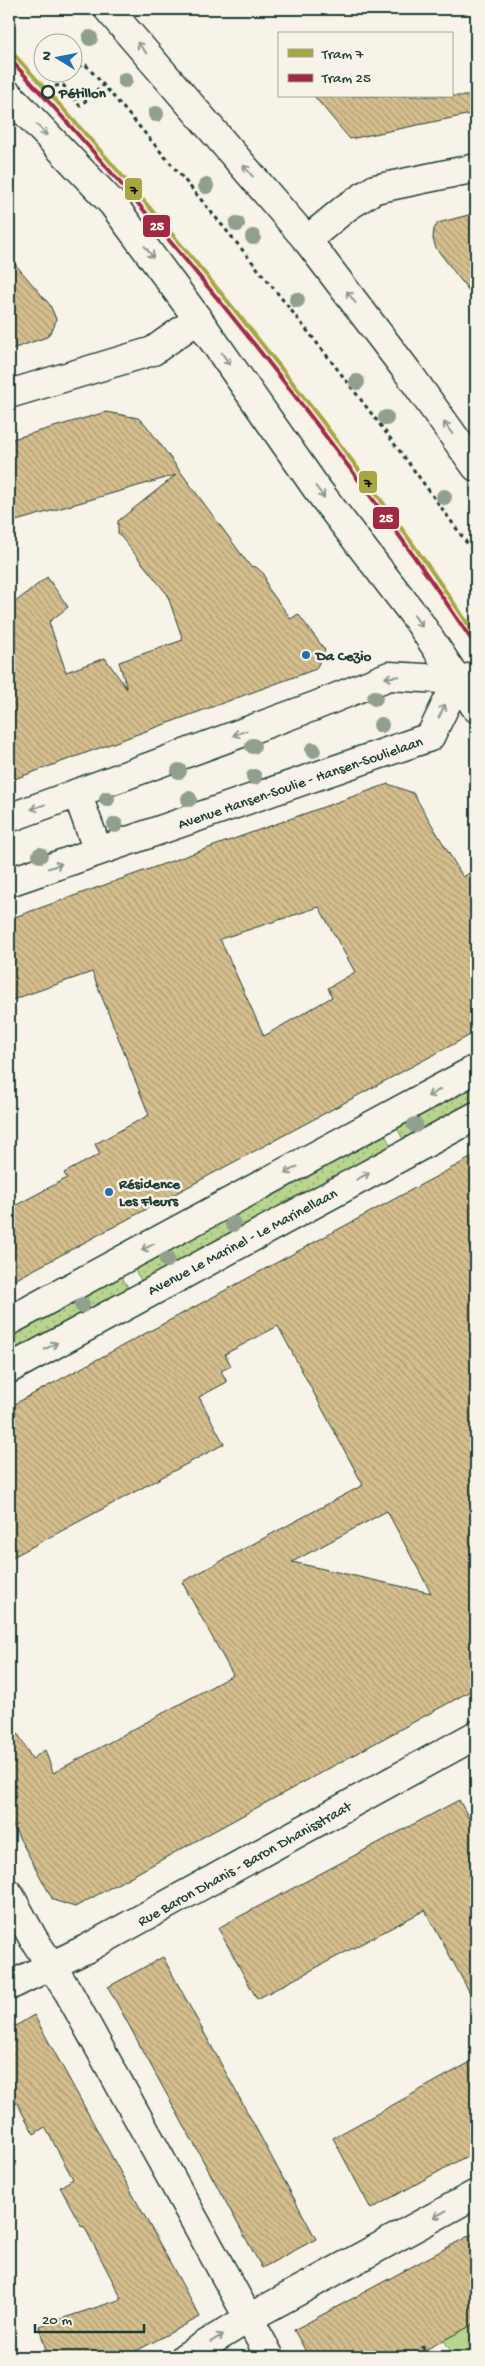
<svg xmlns="http://www.w3.org/2000/svg" width="485" height="2366" viewBox="0 0 485 2366" font-family="'Gochi Hand',sans-serif">
<defs>
<pattern id="grass-dots" width="8" height="8" patternUnits="userSpaceOnUse" patternTransform="scale(1.25)"><rect width="8" height="8" fill="#b9d58d"/><path d="M2 2h.1M6 6h.1" fill="none" stroke="#96ae74" stroke-width="1.8" stroke-linecap="round"/></pattern>
<pattern id="park-tufts" width="24" height="20" patternUnits="userSpaceOnUse" patternTransform="scale(1.25)"><rect width="24" height="20" fill="#b9d58d"/><path d="M3 7l-1-3M5 7V3M7 7l1-3M15 17l-1-3M17 17v-4M19 17l1-3" fill="none" stroke="#96ae74"/></pattern>
<pattern id="building-back-hatch" width="6" height="6" patternUnits="userSpaceOnUse" patternTransform="scale(1.25)"><rect width="6" height="6" fill="#d6bf8e"/><path d="M-1 5l2 2M0 0l6 6M5-1l2 2" fill="none" stroke="#ad9c75"/></pattern>
</defs>
<rect width="100%" height="100%" fill="#f7f3e8"/>
<filter id="ink" filterUnits="userSpaceOnUse"><feTurbulence type="fractalNoise" baseFrequency=".02" numOctaves="2"/><feDisplacementMap in="SourceGraphic" scale="10" xChannelSelector="R" yChannelSelector="G"/><feConvolveMatrix kernelMatrix="1 2 1 2 8 2 1 2 1" color-interpolation-filters="sRGB"/></filter>
<g filter="url(#ink)">
<g fill="url(#grass-dots)" stroke="#6c8960">
<path d="M476,1082V1103L404,1141L396,1126Z"/>
<path d="M384,1133L392,1148L142,1282L133,1267Z"/>
<path d="M120,1274L129,1289L9,1356V1334Z"/>
</g>
<path fill="url(#park-tufts)" stroke="#6c8960" d="M476,2323V2357H454L444,2340Z"/>
<g fill="url(#building-back-hatch)" stroke="#1f3d34" fill-rule="evenodd">
<path d="M314,96H476V113L350,139Z"/>
<path d="M476,213V300L436,248L433,239L434,229L438,223Z"/>
<path d="M9,257L50,305L56,319L54,327L47,337L9,350Z"/>
<path d="M106,412L138,418L146,425L250,566L256,567L264,574L268,588L291,619L298,614L325,650L316,669L9,781V607L47,577L68,607L49,622L66,672L105,658L127,689L119,662L183,640L167,594L118,533V521L176,475L9,523V440Z"/>
<path d="M388,784L413,793L463,877L476,869V1032L9,1283V1209L67,1178L64,1173L100,1154L95,1144L149,1115L92,972L9,1001V919ZM319,907L355,972L328,988L332,997L264,1036L220,939Z"/>
<path d="M476,1155V1688L75,1907L53,1900L9,1819V1718L32,1759L45,1750L53,1773L233,1675L182,1582L363,1485L278,1326L225,1354L231,1366L221,1371L227,1382L199,1397L224,1444L9,1559V1407ZM387,1511L431,1593L292,1562Z"/>
<path d="M459,1800L476,1831V2004L425,1910L257,1999L218,1928Z"/>
<path d="M163,1957L316,2239L262,2268L108,1987Z"/>
<path d="M34,2015L200,2317L125,2357H48L39,2326L122,2299L84,2226L82,2227L60,2187L73,2179L45,2127L34,2134L9,2089V2030Z"/>
<path d="M476,2059V2151L371,2209L333,2138Z"/>
<path d="M476,2232V2323L412,2357H309L294,2330Z"/>
</g>
<g fill="none" stroke-linecap="round" stroke-linejoin="round">
<g stroke="#1f3d34" stroke-width="31">
<g id="street">
<path d="M307,240L347,207L375,189L476,168"/>
<path d="M9,394L153,351L198,319"/>
<path d="M77,793L98,851"/>
<path d="M9,818L315,706L389,676L458,680L474,677"/>
<path d="M9,882L430,737L458,680"/>
<path d="M9,1321L476,1069"/>
<path d="M9,1369L476,1116"/>
<path d="M9,1894L33,1938L69,1993L270,2357"/>
<path d="M9,1986L86,1949L476,1735"/>
<path d="M185,2357L249,2318L476,2194"/>
</g>
</g>
<g stroke="#1f3d34" stroke-width="31">
<g id="primary">
<path d="M108,9L307,240L407,371L476,467"/>
<path d="M9,95L112,203L198,319L317,489L417,619L476,708"/>
</g>
</g>
<g stroke="#1f3d34" stroke-width="3" stroke-dasharray="4 4" stroke-linecap="butt">
<path d="M78,66L86,65C224,223 355,385 476,556"/>
<path d="M55,86L63,85L80,106L103,85"/>
<path d="M422,2346L429,2357"/>
</g>
<use href="#street" stroke="#f7f3e8" stroke-width="28"/>
<use href="#primary" stroke="#f7f3e8" stroke-width="28"/>
<g stroke="#f7f3e8" stroke-width="8">
<path id="tram-1" d="M9,49C178,233 337,428 476,636"/>
</g>
<g stroke="#f7f3e8" stroke-width="8">
<path id="tram-2" d="M9,58C176,240 333,434 471,639"/>
</g>
<use href="#tram-1" stroke="#a6a741" stroke-width="4"/>
<use href="#tram-2" stroke="#a12944" stroke-width="4"/>
</g>
<g fill="#919f8f">
<circle cx="90" cy="38" r="8"/>
<circle cx="125" cy="80" r="8"/>
<circle cx="156" cy="114" r="8"/>
<circle cx="206" cy="186" r="8"/>
<circle cx="237" cy="224" r="8"/>
<circle cx="253" cy="237" r="8"/>
<circle cx="297" cy="300" r="8"/>
<circle cx="357" cy="382" r="8"/>
<circle cx="386" cy="418" r="8"/>
<circle cx="444" cy="497" r="8"/>
<circle cx="375" cy="698" r="8"/>
<circle cx="381" cy="725" r="8"/>
<circle cx="253" cy="746" r="8"/>
<circle cx="313" cy="750" r="8"/>
<circle cx="179" cy="771" r="8"/>
<circle cx="254" cy="777" r="8"/>
<circle cx="107" cy="799" r="8"/>
<circle cx="189" cy="799" r="8"/>
<circle cx="115" cy="825" r="8"/>
<circle cx="40" cy="855" r="8"/>
<circle cx="415" cy="1125" r="8"/>
<circle cx="233" cy="1224" r="8"/>
<circle cx="167" cy="1260" r="8"/>
<circle cx="82" cy="1305" r="8"/>
</g>
<defs><path id="oneway-shaft" d="M-6 0H5M1.5-3L5.5 0L1.5 3" fill="none" stroke-width="1.6" stroke-linecap="round" stroke-linejoin="round" transform="scale(1.25)"/></defs>
<g stroke="#8b988e">
<use href="#oneway-shaft" transform="translate(142 48) rotate(-131)"/>
<use href="#oneway-shaft" transform="translate(42 130) rotate(46)"/>
<use href="#oneway-shaft" transform="translate(248 171) rotate(-131)"/>
<use href="#oneway-shaft" transform="translate(149 252) rotate(53)"/>
<use href="#oneway-shaft" transform="translate(351 297) rotate(-127)"/>
<use href="#oneway-shaft" transform="translate(226 359) rotate(55)"/>
<use href="#oneway-shaft" transform="translate(448 428) rotate(-126)"/>
<use href="#oneway-shaft" transform="translate(320 492) rotate(53)"/>
<use href="#oneway-shaft" transform="translate(418 621) rotate(55)"/>
<use href="#oneway-shaft" transform="translate(392 677) rotate(174)"/>
<use href="#oneway-shaft" transform="translate(442 711) rotate(-64)"/>
<use href="#oneway-shaft" transform="translate(240 733) rotate(160)"/>
<use href="#oneway-shaft" transform="translate(38 807) rotate(160)"/>
<use href="#oneway-shaft" transform="translate(55 866) rotate(-19)"/>
<use href="#oneway-shaft" transform="translate(434 1093) rotate(151)"/>
<use href="#oneway-shaft" transform="translate(291 1170) rotate(152)"/>
<use href="#oneway-shaft" transform="translate(363 1176) rotate(-28)"/>
<use href="#oneway-shaft" transform="translate(148 1247) rotate(152)"/>
<use href="#oneway-shaft" transform="translate(51 1346) rotate(-29)"/>
<use href="#oneway-shaft" transform="translate(440 2214) rotate(151)"/>
<use href="#oneway-shaft" transform="translate(217 2338) rotate(-31)"/>
</g>
</g>
<circle fill="#f7f3e8" stroke="#1f3d34" stroke-width="2.5" cx="48" cy="92" r="6"/>
<g fill="#1f6fb2" stroke="#f7f3e8" stroke-width="2">
<circle cx="306" cy="655" r="5"/>
<circle cx="109" cy="1192" r="5"/>
</g>
<g text-anchor="middle" stroke-width="5" stroke-linejoin="round" paint-order="stroke">
<g font-size="15" font-weight="bold" fill="#1f3d34" stroke="#f7f3e8" text-anchor="start">
<text x="59" y="97">Pétillon</text>
</g>
<g font-size="15" font-weight="bold" fill="#1f3d34" stroke="#f7f3e8" text-anchor="start">
<text x="316" y="660">Da Cezio</text>
<text x="119" y="1188">Résidence<tspan x="119" dy="17">Les Fleurs</tspan></text>
</g>
<g font-size="15" fill="#1f3d34" stroke="#f7f3e8">
<text transform="translate(300 782) rotate(-19)" y="5">Avenue Hansen-Soulie - Hansen-Soulielaan</text>
<text transform="translate(242 1241) rotate(-28)" y="5">Avenue Le Marinel - Le Marinellaan</text>
<text transform="translate(244 1863) rotate(-29)" y="5">Rue Baron Dhanis - Baron Dhanisstraat</text>
</g>
</g>
<g stroke="#f7f3e8" stroke-width="2">
<rect x="124" y="177" width="19" height="24" rx="5" fill="#a6a741"/>
<rect x="142" y="214" width="29" height="24" rx="5" fill="#a12944"/>
<rect x="358" y="470" width="20" height="24" rx="5" fill="#a6a741"/>
<rect x="372" y="506" width="28" height="24" rx="5" fill="#a12944"/>
</g>
<g font-size="14" text-anchor="middle" font-weight="bold" fill="#fff">
<text x="157" y="230">25</text>
<text x="386" y="522">25</text>
</g>
<g font-size="14" text-anchor="middle" font-weight="bold" fill="#111">
<text x="134" y="194">7</text>
<text x="368" y="487">7</text>
</g>
<rect width="485" height="2366" fill="none" stroke="#f7f3e8" stroke-width="30"/>
<rect x="15" y="15" width="455" height="2336" fill="none" stroke="#1f3d34" stroke-width="2" filter="url(#ink)"/>
<rect x="278" y="32" width="175" height="65" fill="#f7f3e8" stroke="#a1aaa0"/>
<rect x="288" y="49" width="25" height="8" fill="#a6a741" stroke="#a1aaa0"/>
<text x="322" y="58" font-size="15" fill="#1f3d34">Tram 7</text>
<rect x="288" y="74" width="25" height="8" fill="#a12944" stroke="#a1aaa0"/>
<text x="322" y="82" font-size="15" fill="#1f3d34">Tram 25</text>
<g transform="translate(58 58) rotate(280)"><circle r="24" fill="#f7f3e8" stroke="#a1aaa0"/>
<path d="M0-4L9 19L0 12L-9 19Z" fill="#1f6fb2"/>
<text y="-8" font-size="14" font-weight="bold" text-anchor="middle" fill="#1f3d34">N</text>
</g>
<path d="M35 2324v8h109v-8" fill="none" stroke="#1f3d34" stroke-width="2.5"/>
<text x="42" y="2324" font-size="15" fill="#1f3d34" stroke="#f7f3e8" stroke-width="4" paint-order="stroke">20 m</text>
</svg>
